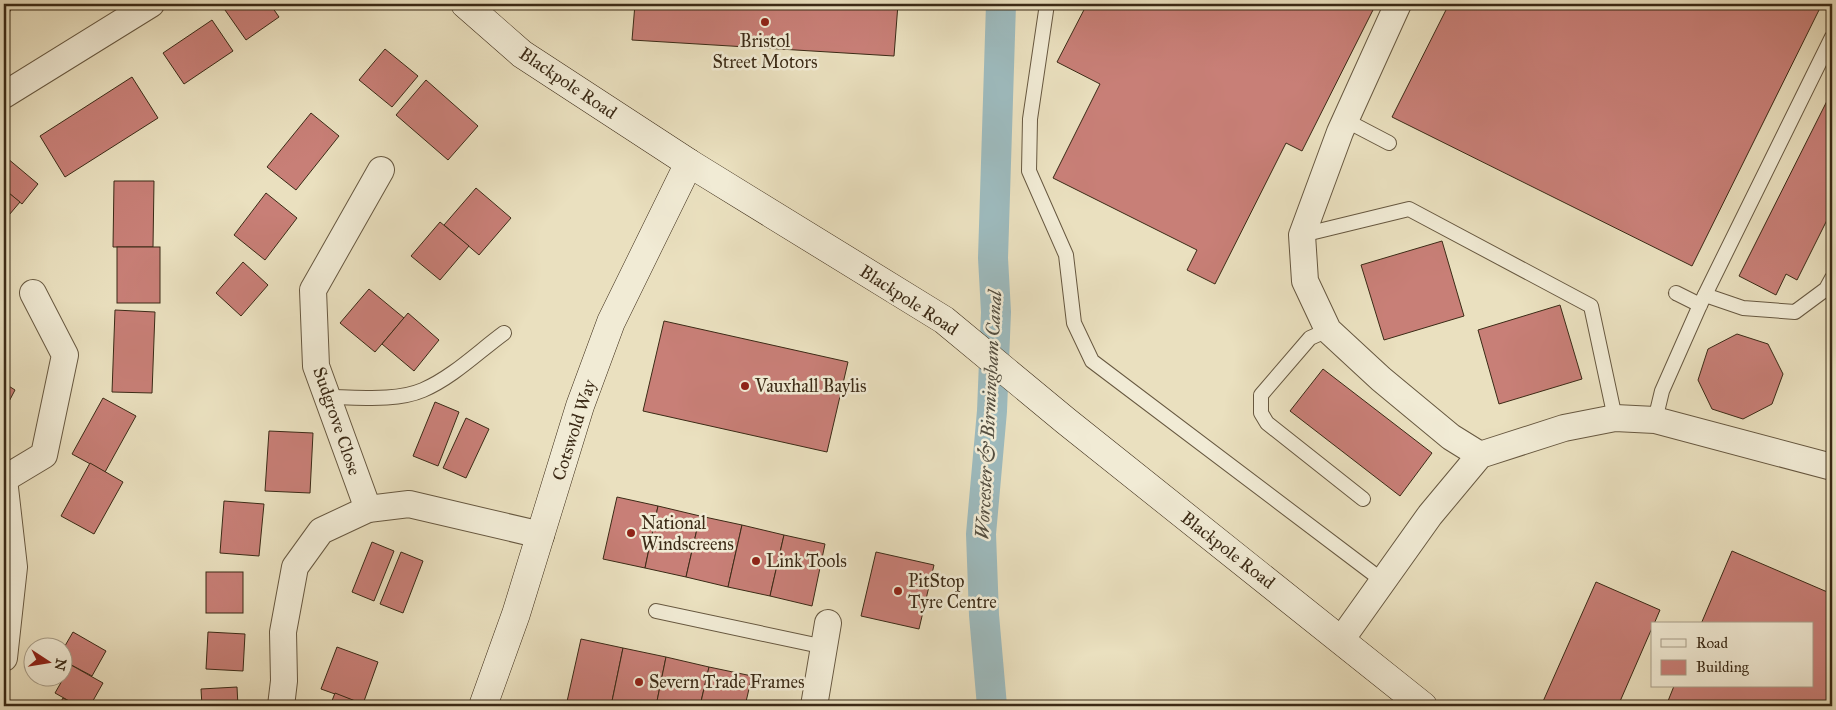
<svg xmlns="http://www.w3.org/2000/svg" width="1836" height="710" viewBox="0 0 1836 710" font-family="'IM FELL Great Primer',serif">
<rect width="100%" height="100%" fill="#eae0bf"/>
<filter id="stains"><feTurbulence type="fractalNoise" baseFrequency=".004" numOctaves="4"/><feColorMatrix values="0 0 0 0 .2 0 0 0 0 .09 0 0 0 0 .02 0 0 0 .5 -.17"/></filter>
<radialGradient id="worn" r=".72"><stop offset=".6" stop-color="#630" stop-opacity="0"/><stop offset="1" stop-color="#630" stop-opacity=".3"/></radialGradient>
<g fill="none" stroke-linecap="round" stroke-linejoin="round">
<path stroke="#9dbabd" stroke-width="30" d="M992,706L984,615L981,534L992,411L996,312L993,258L1001,4"/>
</g>
<g fill="#c87f77" stroke="#3b2a16">
<path d="M4,4H14L6,18L4,17Z"/>
<path d="M234,4H270L279,17L246,40L225,10Z"/>
<path d="M635,4H898L894,56L632,40Z"/>
<path d="M1087,4H1376L1302,151L1286,143L1215,284L1187,270L1197,250L1053,178L1100,84L1057,62Z"/>
<path d="M1449,4H1822L1692,266L1392,117Z"/>
<path d="M212,20L233,51L184,84L163,53Z"/>
<path d="M385,49L418,76L392,107L359,80Z"/>
<path d="M132,77L158,118L65,177L40,136Z"/>
<path d="M426,80L478,126L448,160L396,115Z"/>
<path d="M1832,91V210L1797,280L1786,274L1776,295L1739,276Z"/>
<path d="M311,113L339,136L296,190L267,167Z"/>
<path d="M7,158L38,184L22,204L4,189V161Z"/>
<path d="M114,181H154L153,247H113Z"/>
<path d="M476,188L511,218L479,255L444,225Z"/>
<path d="M4,189L20,202L4,221Z"/>
<path d="M266,193L297,218L265,260L234,235Z"/>
<path d="M440,222L469,246L440,280L411,256Z"/>
<path d="M1442,241L1464,316L1384,340L1361,265Z"/>
<rect x="117" y="247" width="43" height="56"/>
<path d="M243,262L268,285L241,316L216,293Z"/>
<path d="M369,289L404,318L375,352L340,323Z"/>
<path d="M1560,305L1582,379L1499,404L1478,330Z"/>
<path d="M115,310L155,312L152,393L112,392Z"/>
<path d="M408,313L439,340L414,371L382,344Z"/>
<path d="M664,321L848,362L827,452L643,411Z"/>
<path d="M1737,334L1768,344L1783,374L1772,404L1743,419L1712,409L1698,380L1708,349Z"/>
<path d="M1323,369L1432,453L1400,496L1290,411Z"/>
<path d="M4,383L15,390L4,411Z"/>
<path d="M103,398L136,416L105,472L72,454Z"/>
<path d="M435,402L459,412L438,466L413,456Z"/>
<path d="M466,418L489,429L466,478L443,468Z"/>
<path d="M269,431L313,433L310,493L265,491Z"/>
<path d="M90,463L123,482L94,534L61,516Z"/>
<path d="M617,497L658,506L645,568L603,559Z"/>
<path d="M224,501L264,504L259,556L220,553Z"/>
<path d="M658,506L700,516L686,577L645,568Z"/>
<path d="M700,516L742,525L728,587L686,577Z"/>
<path d="M742,525L784,535L770,596L728,587Z"/>
<path d="M784,535L825,544L812,606L770,596Z"/>
<path d="M372,542L394,551L374,601L352,592Z"/>
<path d="M1732,551L1832,594V706H1666L1674,686H1812V624H1701Z"/>
<path d="M401,552L423,561L403,613L380,604Z"/>
<path d="M876,552L934,565L919,629L861,616Z"/>
<rect x="206" y="572" width="37" height="41"/>
<path d="M1596,582L1660,610L1654,624H1652V628L1618,706H1541Z"/>
<path d="M73,632L106,651L92,676L62,660V651Z"/>
<path d="M208,632L245,634L243,671L206,669Z"/>
<path d="M581,639L623,648L611,706H566Z"/>
<path d="M337,647L378,662L363,704L321,689Z"/>
<path d="M623,648L666,657L656,706H611Z"/>
<path d="M666,657L709,667L700,706H656Z"/>
<path d="M71,665L103,683L90,706H78L55,693Z"/>
<path d="M709,667L752,676L745,706H700Z"/>
<path d="M237,687L238,706H202L201,689Z"/>
<path d="M335,693L363,704L369,706H330Z"/>
<path d="M63,698L78,706H58Z"/>
</g>
<g fill="none" stroke-linecap="round" stroke-linejoin="round">
<g stroke="#675840" stroke-width="16">
<g id="lane">
<path d="M1047,4L1030,119L1029,171L1066,255L1074,323L1092,361L1383,581"/>
<path d="M1345,120L1389,143"/>
<path d="M1302,235L1409,209L1591,306L1615,418"/>
<path d="M1676,293L1700,305"/>
<path d="M1705,295L1743,308L1795,312L1826,289L1832,278"/>
<path d="M1328,330L1310,338L1261,395V413L1267,423L1363,499"/>
<path d="M328,397C357,397 395,402 423,390C453,377 478,352 504,333"/>
<path d="M1655,420L1662,391L1700,305L1832,37"/>
<path d="M656,611L825,647"/>
</g>
</g>
<g stroke="#675840" stroke-width="28">
<g id="street">
<path d="M1398,4L1340,132L1302,235L1305,281L1328,330L1381,379L1451,437L1480,455"/>
<path d="M4,95L151,4"/>
<path d="M4,479L44,455L65,355L33,293"/>
<path d="M368,509L316,366L313,290L381,170"/>
<path d="M1341,640L1430,515L1480,455L1564,428L1615,418L1655,420L1832,467"/>
<path d="M4,658L14,567L4,479"/>
<path d="M281,706L284,681L283,632L295,567L321,531L368,509L409,504L541,535"/>
<path d="M814,706L828,623"/>
</g>
</g>
<g stroke="#3b2a16" stroke-width="29">
<g id="secondary">
<path d="M465,4L522,54L689,163L944,320L1066,421L1423,706"/>
<path d="M483,706L516,614L580,406L611,322L689,163"/>
</g>
</g>
<use href="#lane" stroke="#f1ebd5" stroke-width="14"/>
<use href="#street" stroke="#f1ebd5" stroke-width="26"/>
<use href="#secondary" stroke="#f1ebd5" stroke-width="28"/>
</g>
<g fill="#8f2418" stroke="#f1ebd5" stroke-width="2">
<circle cx="765" cy="22" r="5"/>
<circle cx="745" cy="386" r="5"/>
<circle cx="631" cy="533" r="5"/>
<circle cx="756" cy="561" r="5"/>
<circle cx="898" cy="591" r="5"/>
<circle cx="639" cy="682" r="5"/>
</g>
<g text-anchor="middle" stroke-width="5" stroke-linejoin="round" paint-order="stroke">
<g font-size="18" fill="#3b2a16" stroke="#f1ebd5" text-anchor="start">
<text x="765" y="47" text-anchor="middle">Bristol<tspan x="765" dy="21">Street Motors</tspan></text>
<text x="755" y="392">Vauxhall Baylis</text>
<text x="641" y="529">National<tspan x="641" dy="21">Windscreens</tspan></text>
<text x="766" y="567">Link Tools</text>
<text x="908" y="587">PitStop<tspan x="908" dy="21">Tyre Centre</tspan></text>
<text x="649" y="688">Severn Trade Frames</text>
</g>
<g font-size="18" fill="#3b2a16" stroke="#f1ebd5">
<text transform="translate(568 83) rotate(34)" y="6">Blackpole Road</text>
<text transform="translate(909 300) rotate(33)" y="6">Blackpole Road</text>
<text transform="translate(337 421) rotate(71)" y="6">Sudgrove Close</text>
<text transform="translate(574 430) rotate(-72)" y="6">Cotswold Way</text>
<text transform="translate(1228 550) rotate(38)" y="6">Blackpole Road</text>
</g>
<g font-size="19" font-style="italic" fill="#544e40" stroke="#f1ebd5">
<text transform="translate(988 415) rotate(-87)" y="7">Worcester &amp; Birmingham Canal</text>
</g>
</g>
<rect width="1836" height="710" fill="none" stroke="#eae0bf" stroke-width="20"/>
<rect x="5" y="5" width="1826" height="700" fill="none" stroke="#3b2a16" stroke-width="2.5"/>
<rect x="10" y="10" width="1816" height="690" fill="none" stroke="#3b2a16"/>
<rect x="1651" y="622" width="162" height="65" fill="#f1ebd5" stroke="#a89e89"/>
<rect x="1661" y="639" width="25" height="8" fill="#f1ebd5" stroke="#a89e89"/>
<text x="1696" y="648" font-size="15" fill="#3b2a16">Road</text>
<rect x="1661" y="660" width="25" height="15" fill="#c87f77" stroke="#a89e89"/>
<text x="1696" y="672" font-size="15" fill="#3b2a16">Building</text>
<g transform="translate(48 662) rotate(102)"><circle r="24" fill="#f1ebd5" stroke="#a89e89"/>
<path d="M0-4L9 19L0 12L-9 19Z" fill="#8f2418"/>
<text y="-8" font-size="14" font-weight="bold" text-anchor="middle" fill="#3b2a16">N</text>
</g>
<rect width="100%" height="100%" filter="url(#stains)"/>
<rect width="100%" height="100%" fill="url(#worn)"/>
</svg>
